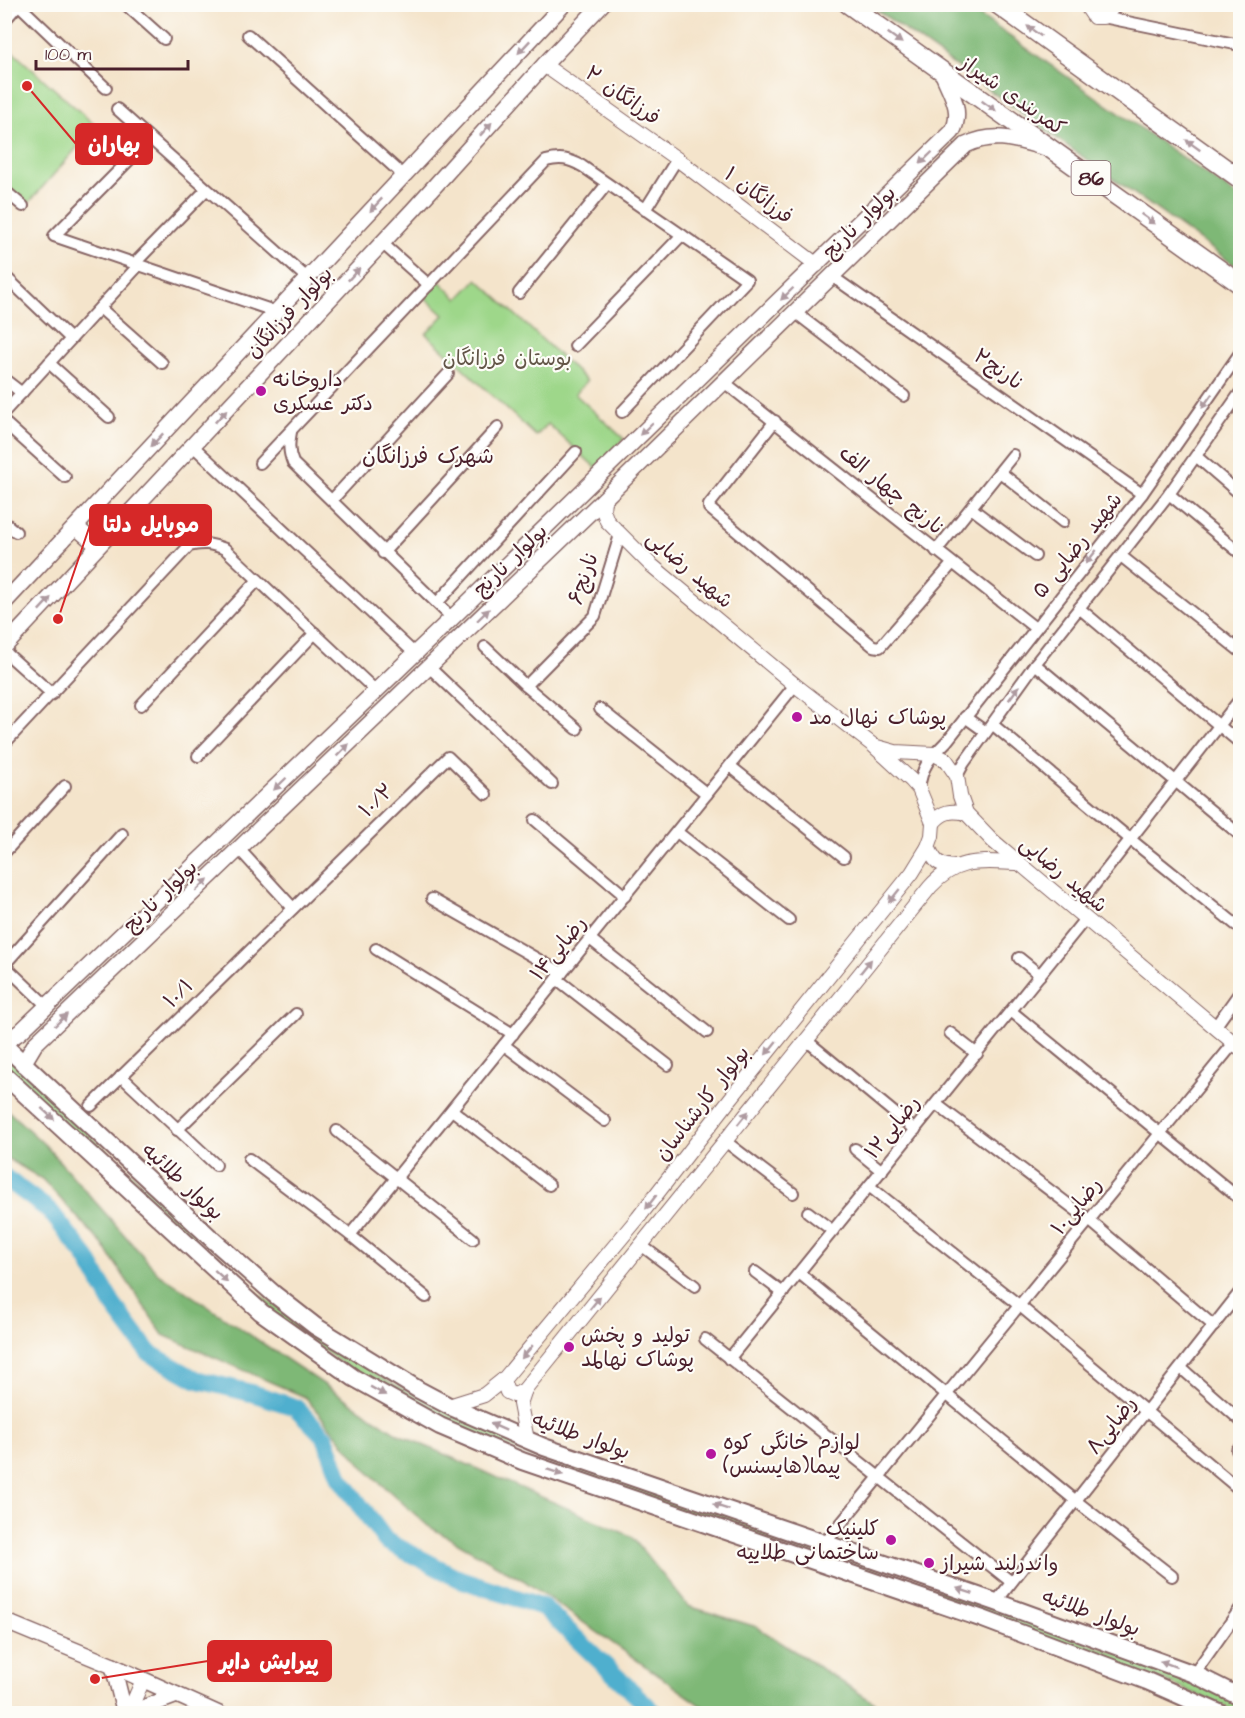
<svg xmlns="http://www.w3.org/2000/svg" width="1245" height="1718" viewBox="0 0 1245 1718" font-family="'Architects Daughter','Playpen Sans Arabic',sans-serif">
<rect width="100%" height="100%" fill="#fdfcf7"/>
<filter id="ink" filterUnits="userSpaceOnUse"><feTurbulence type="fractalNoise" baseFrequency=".0167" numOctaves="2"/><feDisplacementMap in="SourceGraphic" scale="12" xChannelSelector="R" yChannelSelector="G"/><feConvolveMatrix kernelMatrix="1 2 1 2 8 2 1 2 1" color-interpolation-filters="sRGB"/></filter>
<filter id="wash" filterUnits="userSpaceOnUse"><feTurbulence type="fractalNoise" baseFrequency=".008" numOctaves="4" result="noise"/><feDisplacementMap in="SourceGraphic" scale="24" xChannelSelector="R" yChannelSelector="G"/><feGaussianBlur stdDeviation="1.35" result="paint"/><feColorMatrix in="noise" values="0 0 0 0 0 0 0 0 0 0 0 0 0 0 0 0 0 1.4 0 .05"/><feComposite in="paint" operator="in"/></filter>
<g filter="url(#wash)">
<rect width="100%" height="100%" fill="#f4e4cb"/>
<g fill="#9ed78a" stroke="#747b5a" stroke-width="1.5">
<path d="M5,45L96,126L27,205L5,184Z"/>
<path d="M437,279L458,299L477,279L587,381L575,394L624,439L596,468L548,424L536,436L426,334L444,315L422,295Z"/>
<path d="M4,1054L195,1234L196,1237L194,1238L190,1235L121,1175L5,1065Z"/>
<path d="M219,1262L253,1292L258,1294L381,1377L460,1419L1166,1671L1240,1704V1713L1167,1682L567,1471L440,1419L348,1368L261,1304Z"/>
</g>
<g fill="#7eb876" stroke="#646c50" stroke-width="1.5">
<path d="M870,5H965L1240,198V269Z"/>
<path d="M4,1107L46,1146L158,1273L398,1434L631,1536L688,1606L757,1627L890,1713H712L523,1580L428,1526L366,1470L305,1397L163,1335L103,1245L42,1179L5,1157Z"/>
</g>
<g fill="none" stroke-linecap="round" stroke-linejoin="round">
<path stroke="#4fafce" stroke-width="18" d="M4,1177L50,1211L87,1258L113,1305L149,1353L195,1379L255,1394L295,1407L325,1437L340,1478L386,1541L460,1579L543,1607L656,1714"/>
</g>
</g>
<g filter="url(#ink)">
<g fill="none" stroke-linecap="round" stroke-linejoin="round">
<g stroke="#866463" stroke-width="14">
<g id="minor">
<path d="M125,4L164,39"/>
<path d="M19,5L106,88"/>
<path d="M1103,17L1240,45"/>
<path d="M4,21L19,4"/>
<path d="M248,35L404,176"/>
<path d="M117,109L308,279"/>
<path d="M150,139L54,236L277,312"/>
<path d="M4,190L23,206"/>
<path d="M645,210L677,159"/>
<path d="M382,243L429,285"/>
<path d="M134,264L206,190"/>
<path d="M833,277L1142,494"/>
<path d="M8,279L71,339"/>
<path d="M519,293L607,184"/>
<path d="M100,308L162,363"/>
<path d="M796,313L904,396"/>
<path d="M575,346L682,235"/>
<path d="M49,363L109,417"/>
<path d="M4,379L22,393"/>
<path d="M724,382L1035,628"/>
<path d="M4,412L139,265"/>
<path d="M775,421L709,505V508L873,646L880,647L952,564"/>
<path d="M4,422L65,477"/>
<path d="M291,432C289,443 288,451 293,463L452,618"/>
<path d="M193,446L414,653"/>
<path d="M1197,457L1240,494"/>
<path d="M260,463L546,161C561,157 569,159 582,166L747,280L622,412"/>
<path d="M1000,472L1063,522"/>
<path d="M1169,494L1240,553"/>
<path d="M332,500L448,374"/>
<path d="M971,508L1035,556"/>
<path d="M4,522L16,532"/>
<path d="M936,551L1013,455"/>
<path d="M383,553L498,427"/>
<path d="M1121,556L1240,651"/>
<path d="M437,603L576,452"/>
<path d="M1079,608L1240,743"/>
<path d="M485,647L526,686L577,729"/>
<path d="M4,651L52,694"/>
<path d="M1035,664L1240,835"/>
<path d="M428,666L552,784"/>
<path d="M526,686L595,616L620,535"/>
<path d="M141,705L258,580"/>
<path d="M600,709L707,794"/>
<path d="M965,717L986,732"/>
<path d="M992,724L1130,839L1240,928"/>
<path d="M4,744L189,546C203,542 212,544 225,549L376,691"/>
<path d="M198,756L315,633"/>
<path d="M730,766L844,857"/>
<path d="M957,776L964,763L1035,664L1169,494L1240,393"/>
<path d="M919,789C922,765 930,758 947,741L1142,494L1240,353"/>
<path d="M535,820L625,896"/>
<path d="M677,832L789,920"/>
<path d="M239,849L293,908"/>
<path d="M4,853L65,786"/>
<path d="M432,899L562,973"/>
<path d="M1075,910L1240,699"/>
<path d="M590,939L707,1032"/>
<path d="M376,949L513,1034"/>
<path d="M1019,958L1040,975"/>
<path d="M4,965L122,834"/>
<path d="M4,965L47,1006"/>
<path d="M557,979L668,1065"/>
<path d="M1011,1011L1240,1199"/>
<path d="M1215,1027L1240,992"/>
<path d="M950,1033L977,1054"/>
<path d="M806,1040L915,1130"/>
<path d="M504,1045L605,1121"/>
<path d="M121,1076L216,1165"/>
<path d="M936,1104L1089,1220L1214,1326"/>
<path d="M91,1106L448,757L486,794"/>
<path d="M452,1110L549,1185"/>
<path d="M177,1130L296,1014"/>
<path d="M337,1131L473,1239"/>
<path d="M725,1141L793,1193"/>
<path d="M855,1149L882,1171"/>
<path d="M249,1159L350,1235L426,1297"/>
<path d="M869,1186L1020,1306L1240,1490"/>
<path d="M808,1212L833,1231"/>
<path d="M350,1235L795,685"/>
<path d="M641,1245L695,1286"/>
<path d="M755,1272L783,1293"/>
<path d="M799,1273L1076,1501L1172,1576"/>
<path d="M705,1339L1010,1581"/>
<path d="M729,1359L1085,919"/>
<path d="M1181,1368L1240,1420"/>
<path d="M1237,1450L1240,1453"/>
<path d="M825,1543L1234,1043"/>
<path d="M996,1602L1240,1292"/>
<path d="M1194,1674L1240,1609"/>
<path d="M4,1713L6,1714"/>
</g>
</g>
<g stroke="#866463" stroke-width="16">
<g id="tertiary">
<path d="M1088,4V8L1094,17H1103L1116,4"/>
<path d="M544,65L677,159L817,265"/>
<path d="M877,747L895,752L934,754L946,760L957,776L960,796L966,813L993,841L1240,1048"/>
<path d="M933,823C943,811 951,810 966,813"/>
<path d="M928,847C935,862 938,865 954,867"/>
<path d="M503,1380L507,1392L514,1395L525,1390"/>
<path d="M449,1406L484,1395L504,1379L638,1218L731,1098L912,873L928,847L932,836L933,823L919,789L911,780L874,746L795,685L650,564L607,521L603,510L604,499"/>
<path d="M527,1440L520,1404L525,1389L930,887C958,856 982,862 1019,863"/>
<path d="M128,1714L143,1680"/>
</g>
</g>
<g stroke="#866463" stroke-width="18">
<g id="secondary">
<path d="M76,527L98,546"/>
<path d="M4,603L564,4"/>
<path d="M4,647L413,210L544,65L602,4"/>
<path d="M4,1043L20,1032L452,618L952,132C964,111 950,92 942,72"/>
<path d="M23,1064L35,1044L604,499L966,145C995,131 1017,140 1046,148"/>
<path d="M4,1621L113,1666L219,1714"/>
<path d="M113,1666L125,1714"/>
<path d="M133,1714L140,1709L177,1695"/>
</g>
</g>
<g stroke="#866463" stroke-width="20">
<g id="primary">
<path d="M4,1045L213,1240L274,1294L315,1326L419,1390L451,1407L544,1447L996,1602L1194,1674L1240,1697"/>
<path d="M4,1075L261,1312L354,1378L440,1426L522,1461L983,1619L1147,1681L1222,1714"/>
</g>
</g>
<g stroke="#866463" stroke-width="21">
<g id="trunk">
<path d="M848,4L1240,284"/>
<path d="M997,4L1240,179"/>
</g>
</g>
<use href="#minor" stroke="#fff" stroke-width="10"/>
<use href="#tertiary" stroke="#fff" stroke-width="14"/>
<use href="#secondary" stroke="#fff" stroke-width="15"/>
<use href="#primary" stroke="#fff" stroke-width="16"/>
<use href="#trunk" stroke="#fff" stroke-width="18"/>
</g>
<defs><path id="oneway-solid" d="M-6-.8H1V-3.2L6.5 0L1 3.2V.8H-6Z" transform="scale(1.5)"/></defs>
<g fill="#ae9aa0">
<use href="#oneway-solid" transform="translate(1034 31) rotate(-144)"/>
<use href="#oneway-solid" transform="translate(895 38) rotate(36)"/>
<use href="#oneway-solid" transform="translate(524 47) rotate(133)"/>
<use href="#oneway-solid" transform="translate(989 106) rotate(35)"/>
<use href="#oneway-solid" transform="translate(486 129) rotate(-48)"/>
<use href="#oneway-solid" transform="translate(1193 145) rotate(-144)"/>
<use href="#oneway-solid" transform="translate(926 158) rotate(136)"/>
<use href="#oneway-solid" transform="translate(376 205) rotate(133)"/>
<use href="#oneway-solid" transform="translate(1148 219) rotate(35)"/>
<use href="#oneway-solid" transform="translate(354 274) rotate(-47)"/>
<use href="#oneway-solid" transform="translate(787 294) rotate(136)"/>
<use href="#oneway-solid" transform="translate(1207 401) rotate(125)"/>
<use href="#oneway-solid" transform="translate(221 416) rotate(-47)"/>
<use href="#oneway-solid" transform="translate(646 429) rotate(136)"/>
<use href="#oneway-solid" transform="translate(157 440) rotate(133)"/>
<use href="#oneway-solid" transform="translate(1091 557) rotate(129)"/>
<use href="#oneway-solid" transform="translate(45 604) rotate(-47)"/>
<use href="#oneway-solid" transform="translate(483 615) rotate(-44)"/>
<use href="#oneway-solid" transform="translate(1014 693) rotate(-54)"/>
<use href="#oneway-solid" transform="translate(343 750) rotate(-45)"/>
<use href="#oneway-solid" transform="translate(280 784) rotate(136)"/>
<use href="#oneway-solid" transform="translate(202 885) rotate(-44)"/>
<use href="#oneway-solid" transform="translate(894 896) rotate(129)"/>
<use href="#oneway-solid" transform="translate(866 966) rotate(-51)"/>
<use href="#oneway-solid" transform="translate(61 1020) rotate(-44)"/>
<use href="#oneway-solid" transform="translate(771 1048) rotate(129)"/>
<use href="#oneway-solid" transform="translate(48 1114) rotate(42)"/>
<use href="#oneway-solid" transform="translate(743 1118) rotate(-51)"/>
<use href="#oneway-solid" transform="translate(651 1202) rotate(128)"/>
<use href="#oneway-solid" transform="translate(221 1276) rotate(42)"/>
<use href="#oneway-solid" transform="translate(595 1303) rotate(-51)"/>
<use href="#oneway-solid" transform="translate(527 1352) rotate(130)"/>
<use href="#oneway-solid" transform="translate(378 1391) rotate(29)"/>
<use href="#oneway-solid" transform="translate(498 1427) rotate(-156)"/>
<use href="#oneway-solid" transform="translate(555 1472) rotate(19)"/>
<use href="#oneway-solid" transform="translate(721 1507) rotate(-161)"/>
<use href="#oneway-solid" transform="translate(965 1591) rotate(-161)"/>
<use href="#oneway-solid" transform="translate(1168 1664) rotate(-160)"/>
</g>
</g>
<g fill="#b5179e" stroke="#fdfcf7" stroke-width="2">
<circle cx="261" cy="391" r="6"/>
<circle cx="797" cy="717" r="6"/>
<circle cx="569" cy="1347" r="6"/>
<circle cx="711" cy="1454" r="6"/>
<circle cx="891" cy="1540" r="6"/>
<circle cx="929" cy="1563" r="6"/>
</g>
<g text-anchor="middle" stroke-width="4.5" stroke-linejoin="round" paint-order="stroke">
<rect fill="#fdfcf7" stroke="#806168" stroke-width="1.5" x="1071.5" y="161" width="39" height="34" rx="4.5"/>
<g font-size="20" font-weight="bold" fill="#4a1f2b">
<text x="1091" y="185">86</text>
</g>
<g font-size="21" fill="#4a1f2b" stroke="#fdfcf7">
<text transform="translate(623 95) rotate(35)" y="7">فرزانگان ۲</text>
<text transform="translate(1013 95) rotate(35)" y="7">کمربندی شیراز</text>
<text transform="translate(759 195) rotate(37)" y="7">فرزانگان ۱</text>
<text transform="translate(859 222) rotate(-45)" y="7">بولوار نارنج</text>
<text transform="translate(289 312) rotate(-47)" y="7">بولوار فرزانگان</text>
<text transform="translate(999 369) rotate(35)" y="7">نارنج۲</text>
<text transform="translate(892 490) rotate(39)" y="7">نارنج چهار الف</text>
<text transform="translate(1077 545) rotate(-51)" y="7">شهید رضایی ۵</text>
<text transform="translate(510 560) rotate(-44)" y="7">بولوار نارنج</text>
<text transform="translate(690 569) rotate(41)" y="7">شهید رضایی</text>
<text transform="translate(583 578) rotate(-71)" y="7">نارنج۶</text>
<text transform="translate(376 800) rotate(-44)" y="7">۱۰/۲</text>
<text transform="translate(1064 874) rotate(40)" y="7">شهید رضایی</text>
<text transform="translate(160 896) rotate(-44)" y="7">بولوار نارنج</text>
<text transform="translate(558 948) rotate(-51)" y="7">رضایی۱۴</text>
<text transform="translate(178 993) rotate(-44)" y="7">۱۰/۱</text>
<text transform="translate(702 1103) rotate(-52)" y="7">بولوار کارشناسان</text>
<text transform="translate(892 1127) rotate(-51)" y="7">رضایی۱۲</text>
<text transform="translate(183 1181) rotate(43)" y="7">بولوار طلائیه</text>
<text transform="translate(1076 1206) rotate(-51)" y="7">رضایی۱۰</text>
<text transform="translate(1111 1425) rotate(-52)" y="7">رضایی۸</text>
<text transform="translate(581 1435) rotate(20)" y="7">بولوار طلائیه</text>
<text transform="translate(1091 1612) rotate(20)" y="7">بولوار طلائیه</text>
</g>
<g font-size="21" fill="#635648" stroke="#fdfcf7">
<text x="507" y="365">بوستان فرزانگان</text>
</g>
<g font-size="21" fill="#4a1f2b" stroke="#fdfcf7" text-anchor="start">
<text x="273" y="386">داروخانه<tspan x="273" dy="24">دکتر عسکری</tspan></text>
<text x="809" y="724">پوشاک نهال مد</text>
<text x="581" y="1342">تولید و پخش<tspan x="581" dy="24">پوشاک نهالمد</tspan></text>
<text x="723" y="1449">لوازم خانگی کوه<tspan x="723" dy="24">پیما(هایسنس)</tspan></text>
<text x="879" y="1535" text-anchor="end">کلینیک<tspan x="879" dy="24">ساختمانی طلاییه</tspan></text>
<text x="941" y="1570">واندرلند شیراز</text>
</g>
<g font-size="22" fill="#4a1f2b" stroke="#fdfcf7">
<text x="428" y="463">شهرک فرزانگان</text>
</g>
</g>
<path fill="none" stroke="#d62828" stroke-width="2" d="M27 86L76 144M58 619L90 525M95 1679L208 1661"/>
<g fill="#d62828" stroke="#fdfcf7" stroke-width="2">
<circle cx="27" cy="86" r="6"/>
<circle cx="58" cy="619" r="6"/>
<circle cx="95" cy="1679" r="6"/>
</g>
<g fill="#d62828" stroke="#d62828" stroke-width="2">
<rect x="76" y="124" width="76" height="40" rx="6"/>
<rect x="90" y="505" width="121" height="40" rx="6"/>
<rect x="208" y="1641" width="123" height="40" rx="6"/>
</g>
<g font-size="22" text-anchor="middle" font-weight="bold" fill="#fff">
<text x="114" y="152">بهاران</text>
<text x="151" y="532">موبایل دلتا</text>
<text x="269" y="1669">پیرایش داپر</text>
</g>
<rect width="1245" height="1718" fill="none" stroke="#fdfcf7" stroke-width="24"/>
<path d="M36 60v9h152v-9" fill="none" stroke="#4a1f2b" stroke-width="3"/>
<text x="45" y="60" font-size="18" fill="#4a1f2b" stroke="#fdfcf7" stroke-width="4.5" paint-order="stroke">100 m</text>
</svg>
